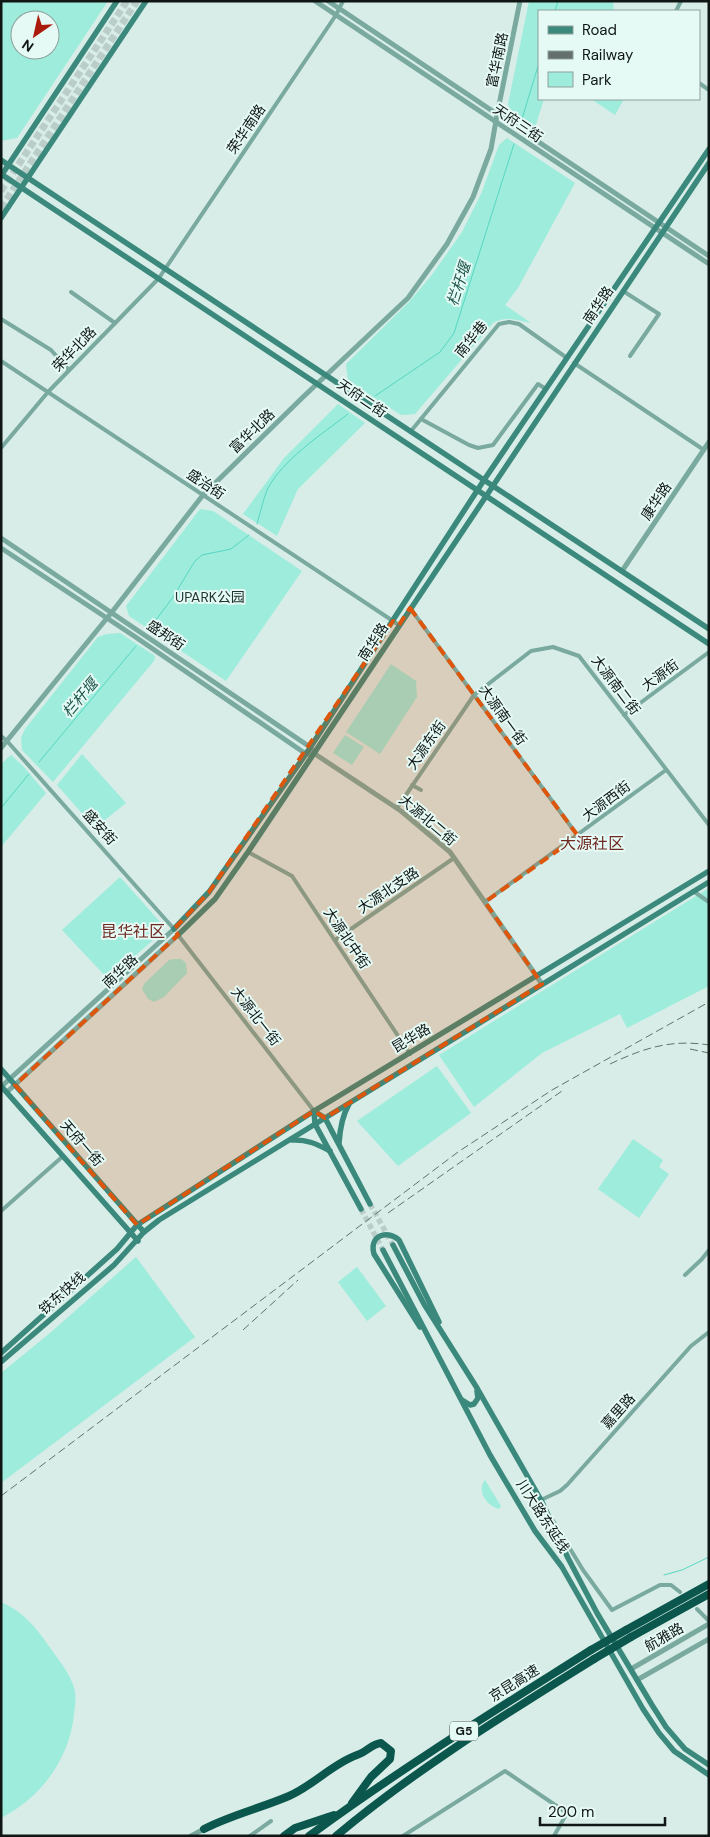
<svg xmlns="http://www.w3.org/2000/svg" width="710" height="1837" viewBox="0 0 710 1837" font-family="'DM Sans','Noto Sans SC',sans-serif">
<rect width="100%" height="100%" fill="#d8ede8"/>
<g fill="#9decdc" fill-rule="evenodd">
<path d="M1,1H108L17,138L1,141ZM20,20H50V50H20Z"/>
<path d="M529,1H613L614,11H539V99H544L534,131L513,116L508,104Z"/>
<path d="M591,99H624L615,115Z"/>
<path d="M507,138L575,183L518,288L505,305L531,323C517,320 507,316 494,322L415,414L401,415L348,381L346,364L409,302L431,276L462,232L481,194L499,145Z"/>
<path d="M338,404L365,423L298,489L277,536L243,514L284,458Z"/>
<path d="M200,509L213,511L302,571L226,681L129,616L126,606Z"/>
<path d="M120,633L155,656L154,661L53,782L22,750L21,738L25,729L98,637L107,634Z"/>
<path d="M391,664L416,681L417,697L380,754L346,732Z"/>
<path d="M345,735L364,747L352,765L333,753Z"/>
<path d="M82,754L126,803L95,828L57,785Z"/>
<path d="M11,755L22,765L46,793L1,847V764Z"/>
<path d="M120,877L161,923L158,936L108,979L62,930Z"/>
<path d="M709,888V986L627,1028L620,1014L542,1053L474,1107L439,1055Z"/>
<path d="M174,959H181L186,963L187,973L164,997L154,1002L148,999L142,989L144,984L169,960Z"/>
<path d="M437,1066L471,1113L398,1166L357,1121Z"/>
<path d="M633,1139L663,1160L659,1167L669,1174L639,1218L598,1189Z"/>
<path d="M136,1257L195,1337L1,1483V1373L50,1333Z"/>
<path d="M357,1267L386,1306L367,1321L338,1282Z"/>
<path d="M485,1480L501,1506L499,1509C487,1506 476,1491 485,1480Z"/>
<path d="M1,1602C22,1611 36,1627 48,1645C58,1659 71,1674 75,1691C76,1698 75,1707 74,1714C70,1758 41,1798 1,1818Z"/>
</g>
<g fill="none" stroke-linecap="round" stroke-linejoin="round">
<g stroke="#56d7c2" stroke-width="1">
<path d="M555,11L558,1"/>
<path d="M521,122L539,63"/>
<path d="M375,396L440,352L454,333L514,144"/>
<path d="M257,524C260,513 263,501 267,490C282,460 322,434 348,414"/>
<path d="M150,628L173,597L195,561L202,555L231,549L249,535"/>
<path d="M39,762L136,646"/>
<path d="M1,808L29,774"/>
<path d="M664,1575L682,1570L709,1557"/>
</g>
<g stroke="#bacdc8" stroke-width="5.5" stroke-dasharray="5.5 3" stroke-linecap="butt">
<path d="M370,1204L393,1245"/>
<path d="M361,1209L383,1250"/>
</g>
<g stroke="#bacdc8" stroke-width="7" stroke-dasharray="7 3.5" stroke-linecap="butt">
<path d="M1,191L127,1"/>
<path d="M1,208L137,1"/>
</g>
<g stroke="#79a99f" stroke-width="4">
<path d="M676,11L681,1"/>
<path d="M699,83L709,90"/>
<path d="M623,291L659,314L630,356"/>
<path d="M71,292L115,323"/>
<path d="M1,319L51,350L69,370"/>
<path d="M1,361L399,625"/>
<path d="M574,363L704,450"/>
<path d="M421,419L469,445L478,448L493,445L538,384L546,389"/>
<path d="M411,431L499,324L509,322L519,324L567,358"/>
<path d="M1,448L48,392L159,278L336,15L343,1"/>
<path d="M410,608L578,836"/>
<path d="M624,715L709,652"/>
<path d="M1,736L7,741L174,929"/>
<path d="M412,785L421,790"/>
<path d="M397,808L474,695L531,651L553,647L579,656L709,825"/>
<path d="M248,852L292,876L410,1054"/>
<path d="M693,891L709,902"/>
<path d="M485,902L666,770"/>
<path d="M178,935L314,1111"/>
<path d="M335,940L454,858"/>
<path d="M1,1211L62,1157"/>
<path d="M685,1275L702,1259L709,1250"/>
<path d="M542,1502L541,1500L560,1491L567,1485L691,1346L709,1332"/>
<path d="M552,1519L583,1570L612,1610L660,1585H671L680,1592"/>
<path d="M697,1609L709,1621"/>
<path d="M250,1836L271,1821"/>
<path d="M403,1836L505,1771L567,1813L554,1836"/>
</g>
<g stroke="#79a99f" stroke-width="5">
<path d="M315,1L709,264"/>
<path d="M328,1L709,256"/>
<path d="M1,538L310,747L315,754"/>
<path d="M1,548L134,636L306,754H315L401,811L450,852L542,984"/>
<path d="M622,571L709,442"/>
<path d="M1,748L112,612L203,495L302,398L408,298L447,244L473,197L491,149L497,115L520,1"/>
<path d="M2,1086L174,929"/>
<path d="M7,1092L178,935"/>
<path d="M631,1669L709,1624"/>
<path d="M637,1680L709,1639"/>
<path d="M191,1836L204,1829"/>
</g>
<g stroke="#3b897c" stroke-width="5.5">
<path d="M1,160L709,629"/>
<path d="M1,174L709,644"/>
<path d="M1,176L117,1"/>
<path d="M1,218L146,1"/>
<path d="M174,929L209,892L306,754L484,480L709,149"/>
<path d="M178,935L215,899L248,852L709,163"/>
<path d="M1,1069L144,1232"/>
<path d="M1,1086L138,1241"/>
<path d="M314,1111L315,1124L361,1209"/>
<path d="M314,1111L325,1118L370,1204"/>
<path d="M292,1140C306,1139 317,1144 330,1151"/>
<path d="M339,1143C340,1129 342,1116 349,1104"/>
<path d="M393,1245L424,1304L477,1388L541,1500L568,1558L597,1613L652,1705L666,1727L685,1749L709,1765"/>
<path d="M383,1250L490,1455L535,1531L562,1567L643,1709L659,1733L674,1751L709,1775"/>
<path d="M420,1327L374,1254C369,1236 386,1229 399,1240L439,1322"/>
<path d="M1,1353L117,1249L137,1225L314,1111L709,871"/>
<path d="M1,1362L114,1265L144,1232L159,1220L709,882"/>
<path d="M462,1400L470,1405L474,1404L478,1398L477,1391"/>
</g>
<g stroke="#0c574d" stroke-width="8">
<path d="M626,1630L709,1584"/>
<path d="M631,1637L709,1594"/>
<path d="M204,1829C231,1815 261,1808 289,1796C314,1785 332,1764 357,1755C366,1752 372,1744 381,1743L391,1751L390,1759L371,1777L352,1803"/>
<path d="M284,1836L295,1828L334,1815"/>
<path d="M309,1836C400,1769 496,1710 591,1650"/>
<path d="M336,1836C416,1769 506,1714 594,1659"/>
</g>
<g stroke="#63706c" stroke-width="1" stroke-dasharray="8 4" stroke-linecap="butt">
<path d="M690,1049L709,1053"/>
<path d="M610,1064C644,1048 671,1039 709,1045"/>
<path d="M388,1213L562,1091"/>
<path d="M243,1330L298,1280"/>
<path d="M1,1496L458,1152L552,1090L709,1002"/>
</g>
<g stroke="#0c574d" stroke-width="8">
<path d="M591,1650L626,1630"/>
<path d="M594,1659L631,1637"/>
</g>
</g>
<path fill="#dd560c" fill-opacity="0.2" stroke="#dd560c" stroke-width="4" stroke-dasharray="10 6" stroke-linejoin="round" d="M410,608L578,836L485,902L542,984L325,1118L314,1111L137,1225L15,1085L178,935L174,929L209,892L393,621L399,625Z"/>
<g text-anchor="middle" stroke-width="4" stroke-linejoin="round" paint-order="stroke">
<rect fill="#e6faf5" stroke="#505a58" stroke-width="1" x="450" y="1721.5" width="28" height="19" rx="4"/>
<g font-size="12" font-weight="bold" fill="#0f1614">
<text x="464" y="1735">G5</text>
</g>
<g font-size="14" fill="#0f1614" stroke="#e6faf5">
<text transform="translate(497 60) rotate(-78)" y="5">富华南路</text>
<text transform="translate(518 123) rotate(34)" y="5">天府三街</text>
<text transform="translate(246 129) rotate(-56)" y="5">荣华南路</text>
<text transform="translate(598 305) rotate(-56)" y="5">南华路</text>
<text transform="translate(471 339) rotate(-51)" y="5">南华巷</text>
<text transform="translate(74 349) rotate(-46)" y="5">荣华北路</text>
<text transform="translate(362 398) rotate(34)" y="5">天府二街</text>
<text transform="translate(252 431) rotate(-44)" y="5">富华北路</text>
<text transform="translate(206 484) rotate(34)" y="5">盛治街</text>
<text transform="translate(656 501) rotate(-56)" y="5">康华路</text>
<text transform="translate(166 635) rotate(34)" y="5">盛邦街</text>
<text transform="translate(373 642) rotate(-57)" y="5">南华路</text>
<text transform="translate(660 675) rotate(-36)" y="5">大源街</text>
<text transform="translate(616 685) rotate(53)" y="5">大源南二街</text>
<text transform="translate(503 715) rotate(54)" y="5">大源南一街</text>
<text transform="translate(426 745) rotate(-55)" y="5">大源东街</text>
<text transform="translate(606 801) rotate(-37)" y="5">大源西街</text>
<text transform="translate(428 820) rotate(40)" y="5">大源北二街</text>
<text transform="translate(100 827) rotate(48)" y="5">盛安街</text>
<text transform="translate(388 890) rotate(-34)" y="5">大源北支路</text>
<text transform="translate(347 938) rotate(56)" y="5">大源北中街</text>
<text transform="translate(120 971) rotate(-43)" y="5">南华路</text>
<text transform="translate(256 1016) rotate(52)" y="5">大源北一街</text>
<text transform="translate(411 1038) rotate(-31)" y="5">昆华路</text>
<text transform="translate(82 1143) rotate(49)" y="5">天府一街</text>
<text transform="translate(62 1293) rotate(-41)" y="5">铁东快线</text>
<text transform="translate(618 1411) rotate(-48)" y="5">嘉里路</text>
<text transform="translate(543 1516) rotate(57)" y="5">川大路东延线</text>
<text transform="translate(664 1637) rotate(-30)" y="5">航雅路</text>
<text transform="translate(514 1683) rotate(-32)" y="5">京昆高速</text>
</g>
<g font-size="14" fill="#203632" stroke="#e6faf5">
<text x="210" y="602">UPARK公园</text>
</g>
<g font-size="15" font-style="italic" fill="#1e554b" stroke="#e6faf5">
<text transform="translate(459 284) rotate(-72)" y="5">栏杆堰</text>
<text transform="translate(80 698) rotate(-50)" y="5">栏杆堰</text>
</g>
<g font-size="16" fill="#6e2920" stroke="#e6faf5">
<text x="592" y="849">大源社区</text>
<text x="133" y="937">昆华社区</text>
</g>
</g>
<rect width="710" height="1837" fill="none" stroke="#0f1614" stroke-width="5"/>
<rect x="538" y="10" width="162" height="90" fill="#e6faf5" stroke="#909f9b"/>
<rect x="548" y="26" width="25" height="8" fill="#3b897c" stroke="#909f9b"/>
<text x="582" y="35" font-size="15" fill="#0f1614">Road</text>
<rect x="548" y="51" width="25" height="8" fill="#63706c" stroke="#909f9b"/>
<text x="582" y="60" font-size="15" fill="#0f1614">Railway</text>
<rect x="548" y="72" width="25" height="15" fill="#9decdc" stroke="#909f9b"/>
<text x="582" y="85" font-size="15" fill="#0f1614">Park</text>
<g transform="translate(35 35) rotate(214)"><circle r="24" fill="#e6faf5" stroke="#909f9b"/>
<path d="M0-4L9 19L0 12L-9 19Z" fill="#ab1b0c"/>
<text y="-8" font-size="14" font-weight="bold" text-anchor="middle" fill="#0f1614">N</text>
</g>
<path d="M540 1817v8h125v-8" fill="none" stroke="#0f1614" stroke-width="2.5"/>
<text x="548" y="1817" font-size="15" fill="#0f1614" stroke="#e6faf5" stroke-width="4" paint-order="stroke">200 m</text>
</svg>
